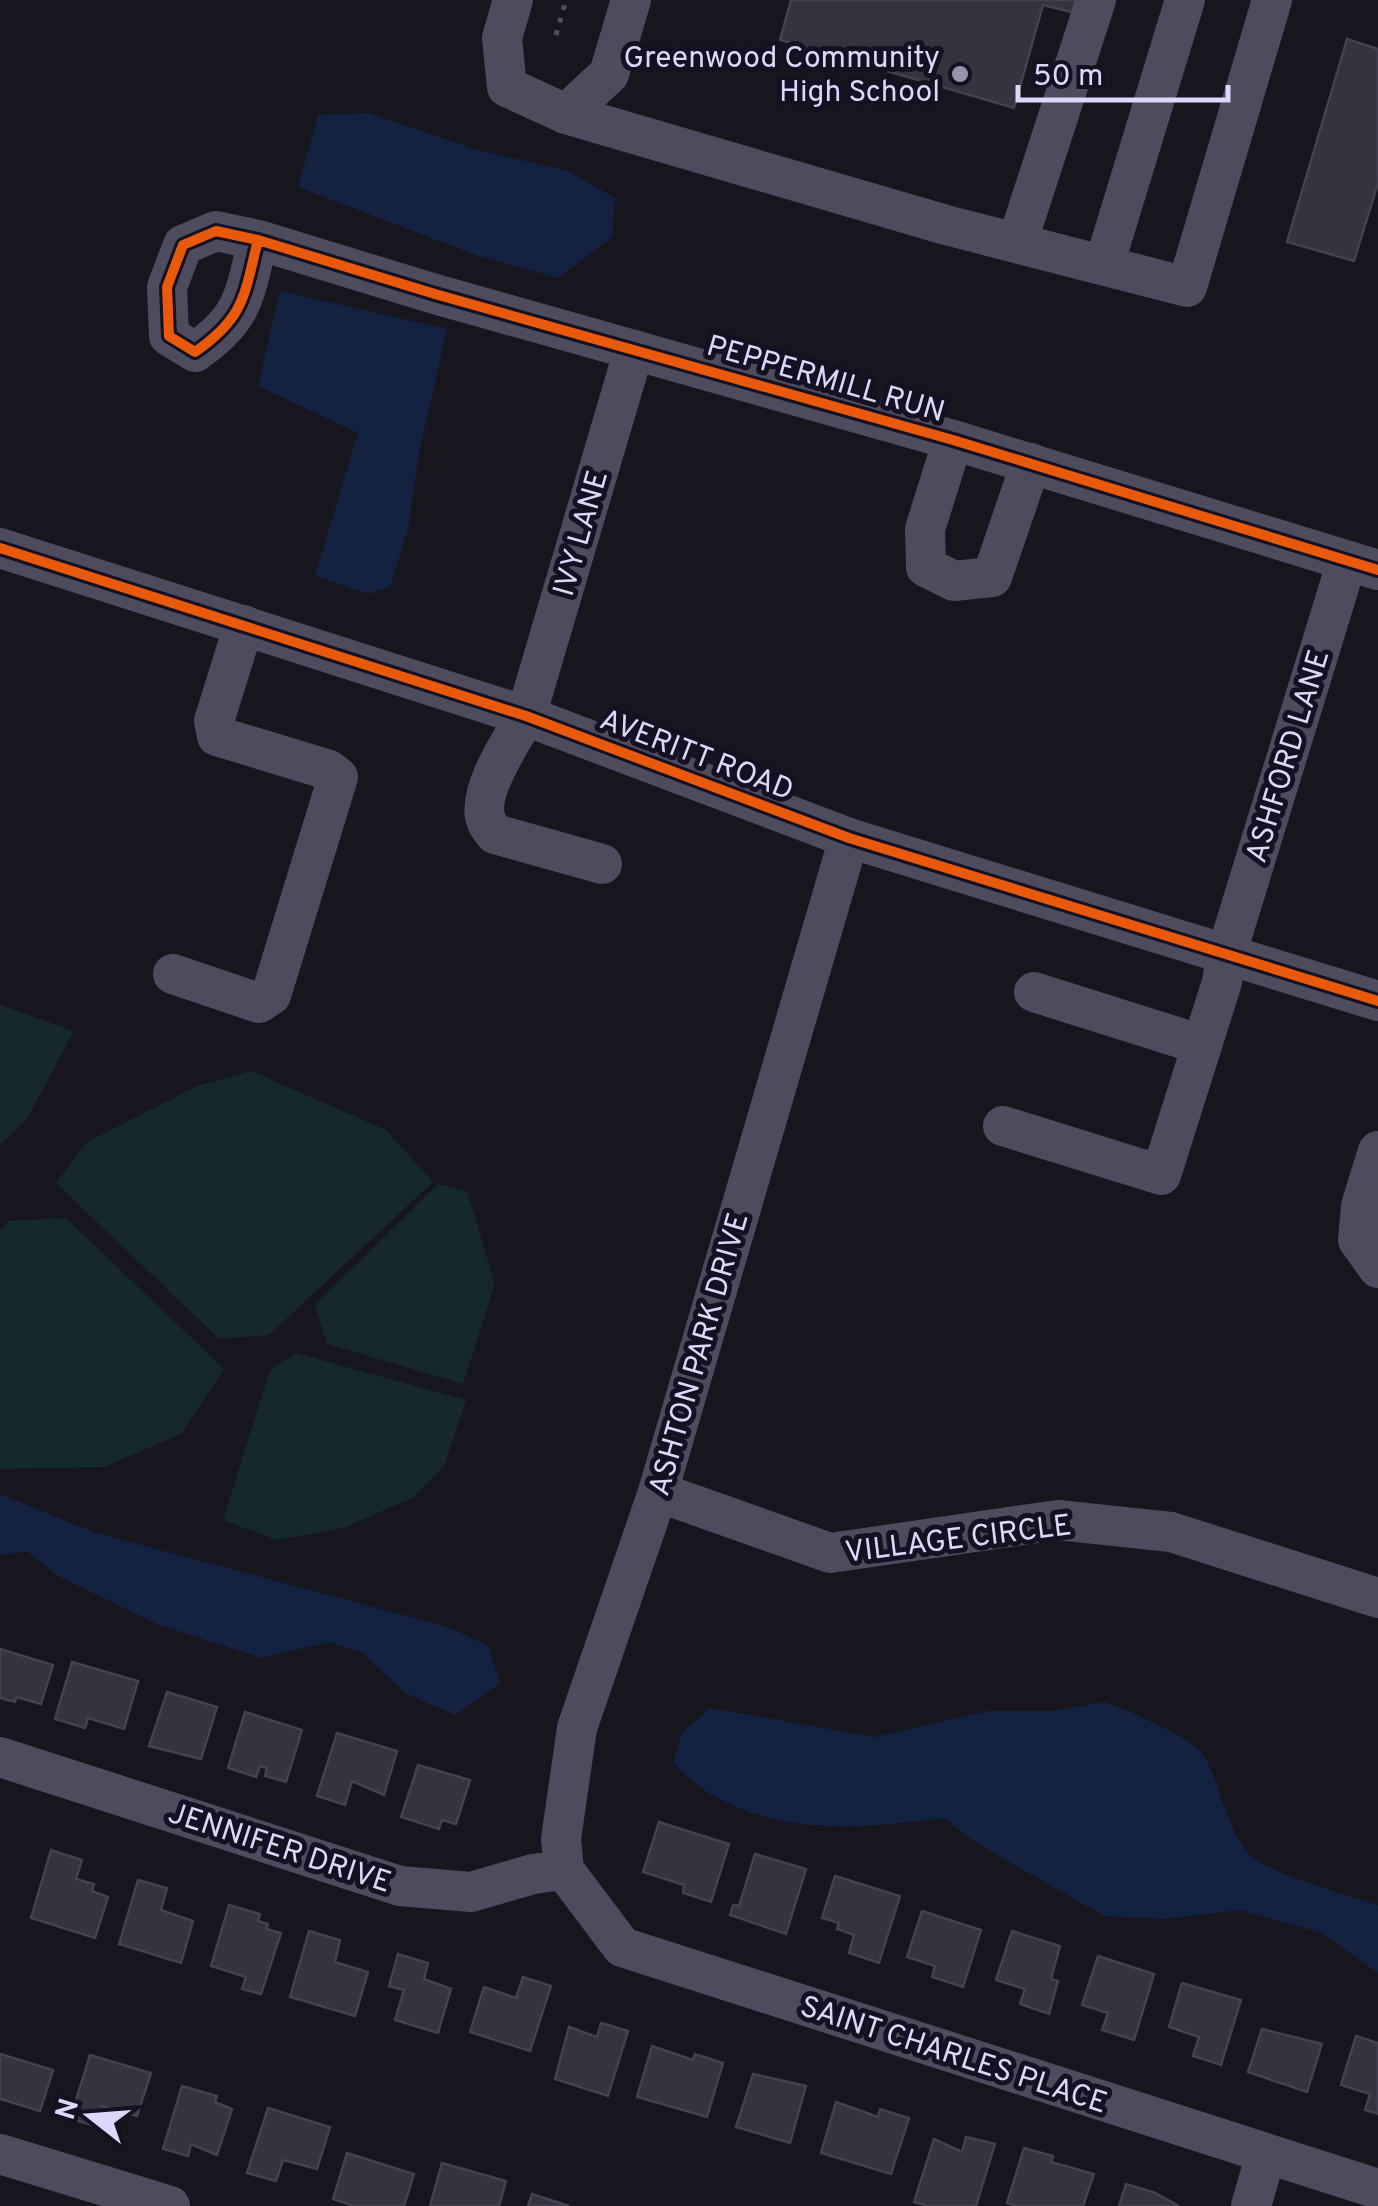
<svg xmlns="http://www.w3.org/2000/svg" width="1378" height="2206" viewBox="0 0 1378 2206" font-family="Overpass,sans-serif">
<rect width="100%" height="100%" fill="#17151e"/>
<g fill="#15282a">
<path d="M0,1005L74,1031L27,1119L0,1145Z"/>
<path d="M252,1071L386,1130L433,1182L269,1335L219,1339L56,1183L87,1142L199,1085Z"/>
<path d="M438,1184L467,1191L495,1284L463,1384L327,1344L315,1305Z"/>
<path d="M66,1218L224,1369L181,1434L104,1467L0,1469V1231L8,1221Z"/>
<path d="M296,1353L466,1400L444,1466L412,1498L343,1528L277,1540L223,1520L270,1370Z"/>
</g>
<g fill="#142241">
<path d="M369,113L474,149L568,171L615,198L612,237L558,278L476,255L298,187L318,115Z"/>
<path d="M280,291L447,329L419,453L408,529L390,587L368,594L315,576L358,433L258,386Z"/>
<path d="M0,1494L93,1532L444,1626L488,1645L500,1683L455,1715L405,1693L362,1652L329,1642L261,1658L157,1624L56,1575L27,1551L0,1555Z"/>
<path d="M1106,1702C1129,1712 1194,1737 1205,1758C1222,1789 1226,1828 1250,1855C1266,1872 1352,1897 1378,1905V1973L1322,1933L1240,1910L1165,1919L1104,1916L978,1844L944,1818C863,1828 782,1837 709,1793C696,1785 684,1773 673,1763L682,1733L710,1708L875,1737L988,1711H1051Z"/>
</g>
<g fill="#363340" stroke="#444151" stroke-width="2.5">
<path d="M791,0H1092L1087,16L1043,5L1014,108L780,40Z"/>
<path d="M1347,39L1378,49V183L1354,261L1287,242Z"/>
<path d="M0,1649L53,1665L41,1704L16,1697L15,1702L0,1698Z"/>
<path d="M72,1662L138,1681L124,1729L88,1718L85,1728L55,1719Z"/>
<path d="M167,1692L217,1707L201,1759L149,1746Z"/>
<path d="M245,1712L302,1730L286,1782L265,1776L267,1768L260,1766L256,1777L228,1768Z"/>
<path d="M337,1733L397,1751L384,1795L352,1781L345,1805L317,1796Z"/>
<path d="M418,1765L470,1780L456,1824L442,1820L439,1829L401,1817Z"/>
<path d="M659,1822L729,1844L711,1902L683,1893L684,1885L643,1872Z"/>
<path d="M51,1850L82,1860L76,1879L94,1884L92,1891L108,1897L95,1938L31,1918Z"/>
<path d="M755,1854L806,1869L786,1934L730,1915L733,1905L739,1906Z"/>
<path d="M835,1876L900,1896L879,1963L849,1953L854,1935L837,1929L839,1923L822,1918Z"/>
<path d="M138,1880L167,1888L161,1910L193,1921L181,1963L119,1944Z"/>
<path d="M229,1905L260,1914L258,1921L268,1924L266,1929L281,1933L261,1994L242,1989L246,1977L211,1966Z"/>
<path d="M922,1911L981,1930L963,1987L932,1977L935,1966L907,1957Z"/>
<path d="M309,1931L340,1940L335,1962L368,1972L355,2016L290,1997Z"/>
<path d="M1012,1931L1060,1946L1051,1979L1058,1981L1049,2014L1020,2004L1025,1989L996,1980Z"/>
<path d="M398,1954L428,1963L424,1979L451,1989L438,2033L395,2020L404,1990L389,1986Z"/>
<path d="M1098,1956L1154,1974L1134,2040L1102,2030L1108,2013L1082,2005Z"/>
<path d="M523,1977L551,1986L530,2051L470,2032L484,1987L516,1998Z"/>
<path d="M1182,1983L1241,2000L1221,2065L1193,2056L1199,2037L1169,2027Z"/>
<path d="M601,2023L628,2031L608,2096L555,2079L569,2027L597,2037Z"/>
<path d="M1262,2029L1322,2044L1307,2092L1248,2072Z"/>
<path d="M1356,2036L1378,2043V2114L1365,2110L1370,2094L1341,2085Z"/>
<path d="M652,2046L693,2060L695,2054L723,2063L707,2117L637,2097Z"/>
<path d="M0,2054L53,2070L40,2111L0,2099Z"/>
<path d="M90,2055L151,2073L137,2116L102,2106L97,2126L70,2119Z"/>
<path d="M753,2074L806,2086L790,2143L736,2127Z"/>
<path d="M182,2086L217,2096L215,2102L232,2109L217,2155L191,2144L188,2156L163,2149Z"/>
<path d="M836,2102L878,2117L880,2109L909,2118L891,2174L821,2153Z"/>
<path d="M268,2108L330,2127L317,2169L283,2160L276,2181L247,2173Z"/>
<path d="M966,2137L995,2144L976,2206H929L914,2202L934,2139L962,2152Z"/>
<path d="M1024,2148L1053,2156L1051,2162L1094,2174L1083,2206H1017L1007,2203Z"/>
<path d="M347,2153L414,2174L404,2206H354L333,2199Z"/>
<path d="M442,2163L506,2181L499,2206H430Z"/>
<path d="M1126,2184L1155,2193L1179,2206H1119Z"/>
<path d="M532,2194L569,2206H528Z"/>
</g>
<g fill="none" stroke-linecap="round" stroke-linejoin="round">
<path stroke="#48515e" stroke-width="5" stroke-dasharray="5 8" stroke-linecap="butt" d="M556,35L566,0"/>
<g stroke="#4d4b5e" stroke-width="40">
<path d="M513,0L502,38L507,87L566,114L946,225L1187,287L1272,0"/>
<path d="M566,114L609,74L631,0"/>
<path d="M258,240C244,296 245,317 195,352L169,336L167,287L183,245L216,231L258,240L435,294L953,440L1378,570"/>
<path d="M1017,243L1096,0"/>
<path d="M1104,265L1185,0"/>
<path d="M953,440L925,529L926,567L954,581L992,577L1031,463"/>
<path d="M0,548L526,716L849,838L1378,1001"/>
<path d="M602,864L495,834C492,830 488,826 486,820C476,793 512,739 526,716L634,350"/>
<path d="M173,974L259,1003L271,995L338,777L329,770L217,736L214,721L244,625"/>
<path d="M1034,992L1202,1045"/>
<path d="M1003,1126L1161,1175L1222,982L1227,952L1347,561"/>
<path d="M1378,1151L1361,1206L1358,1240L1378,1268"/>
<path d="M658,1492L830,1553L1058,1520L1171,1532L1378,1598"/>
<path d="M0,1757L400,1886L471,1892L533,1874L564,1870"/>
<path d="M564,1870L561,1839L577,1728L658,1492L849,838"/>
<path d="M564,1870L622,1947L1378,2189"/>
<path d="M0,2154L170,2206"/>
<path d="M1251,2206L1266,2154"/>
</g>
<g stroke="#151122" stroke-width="16">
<g id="cycleway">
<path d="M258,240C244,296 245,317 195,352L169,336L167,287L183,245L216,231L258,240L435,294L953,440L1378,570"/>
<path d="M0,548L526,716L849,838L1378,1001"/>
</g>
</g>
<use href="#cycleway" stroke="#e8590c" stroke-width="10"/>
</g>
<circle fill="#9893ad" stroke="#151122" stroke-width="4" cx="960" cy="74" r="10"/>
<g text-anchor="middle" stroke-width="10" stroke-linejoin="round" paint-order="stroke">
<g font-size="30" fill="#ddd7fa" stroke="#151122" text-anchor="end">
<text x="940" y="67">Greenwood Community<tspan x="940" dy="34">High School</tspan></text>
</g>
<g font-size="30" fill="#ddd7fa" stroke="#151122">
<text transform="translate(826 378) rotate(16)" y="10">PEPPERMILL RUN</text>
<text transform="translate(580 533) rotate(-74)" y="10">IVY LANE</text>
<text transform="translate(697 754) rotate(21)" y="10">AVERITT ROAD</text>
<text transform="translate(1287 756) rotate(-73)" y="10">ASHFORD LANE</text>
<text transform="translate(698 1354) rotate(-74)" y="10">ASHTON PARK DRIVE</text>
<text transform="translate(958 1538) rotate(-7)" y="10">VILLAGE CIRCLE</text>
<text transform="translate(280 1847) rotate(18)" y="10">JENNIFER DRIVE</text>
<text transform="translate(954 2054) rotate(18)" y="10">SAINT CHARLES PLACE</text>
</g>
</g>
<g transform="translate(90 2116) rotate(287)" stroke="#151122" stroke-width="8" paint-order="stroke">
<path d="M0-8L18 38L0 25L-18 38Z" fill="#ddd7fa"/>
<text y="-15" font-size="28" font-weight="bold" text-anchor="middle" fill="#ddd7fa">N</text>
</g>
<path d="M1018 85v15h210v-15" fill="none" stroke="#ddd7fa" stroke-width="5"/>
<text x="1033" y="85" font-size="30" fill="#ddd7fa" stroke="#151122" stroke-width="8" paint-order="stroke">50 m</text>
</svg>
